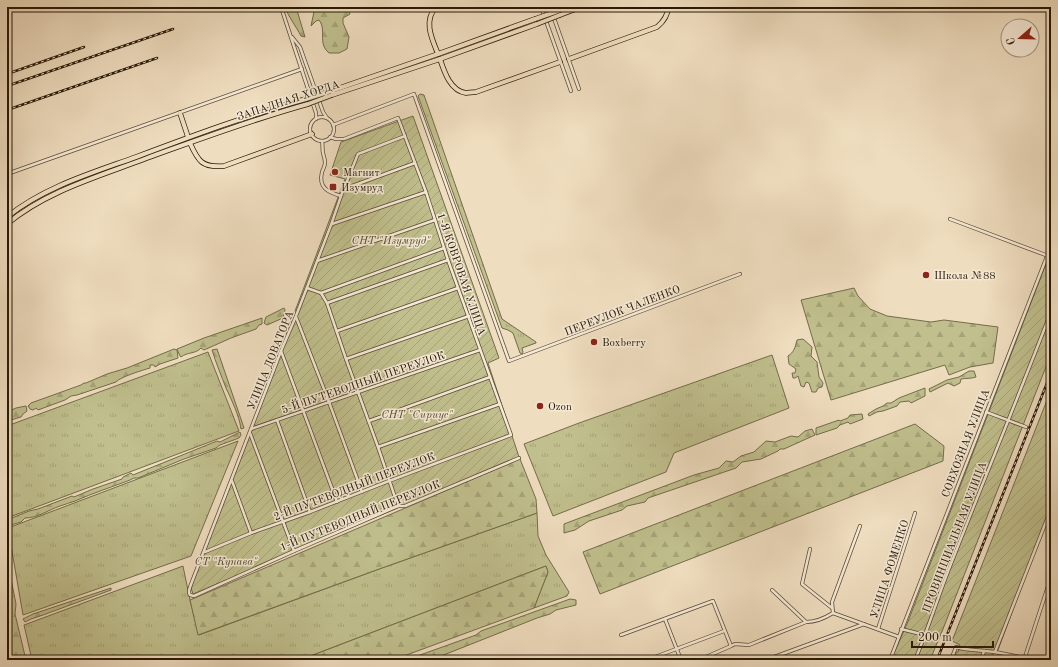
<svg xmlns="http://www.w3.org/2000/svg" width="1058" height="667" viewBox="0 0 1058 667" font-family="'Old Standard TT',serif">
<defs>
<pattern id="grass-tufts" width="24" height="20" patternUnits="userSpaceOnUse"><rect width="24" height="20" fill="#c0bf8d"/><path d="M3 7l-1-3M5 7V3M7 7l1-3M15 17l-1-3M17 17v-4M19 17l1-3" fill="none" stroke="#a5a478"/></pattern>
<pattern id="forest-firs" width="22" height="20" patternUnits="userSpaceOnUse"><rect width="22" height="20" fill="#c0bf8d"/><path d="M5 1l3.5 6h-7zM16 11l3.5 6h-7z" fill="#a5a478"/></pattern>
<pattern id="garden-furrows" width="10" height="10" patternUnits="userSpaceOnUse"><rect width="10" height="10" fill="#c0bf8d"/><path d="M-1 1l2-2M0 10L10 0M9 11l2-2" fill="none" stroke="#a5a478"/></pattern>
</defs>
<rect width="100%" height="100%" fill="#efddbf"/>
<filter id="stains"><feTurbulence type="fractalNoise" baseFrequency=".005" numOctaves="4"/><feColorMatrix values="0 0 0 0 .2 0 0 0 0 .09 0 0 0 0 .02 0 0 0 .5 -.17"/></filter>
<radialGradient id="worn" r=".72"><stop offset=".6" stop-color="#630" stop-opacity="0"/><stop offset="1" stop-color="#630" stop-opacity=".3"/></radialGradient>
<g fill="url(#grass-tufts)" stroke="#746c4a">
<path d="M420,94L424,95L502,319L536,342V343L522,348L523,352L522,354L520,353L513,333L508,330L502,328L418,96Z"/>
<path d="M208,352L239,431L7,518V426Z"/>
<path d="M772,355L789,408L674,453L666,472L553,516L524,444L579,423Z"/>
<path d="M238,441L191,556L23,615L8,528Z"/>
<path d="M537,513L538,536L546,555L569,592L567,596L534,608L548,572L546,566L300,660H32L24,625L183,566L190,600L199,635L382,568Z"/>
</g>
<g fill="url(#forest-firs)" stroke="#746c4a">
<path d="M285,7H296L305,37L301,36C296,26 289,18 285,7Z"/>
<path d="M315,7H347L350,14L343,18V23L349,37L347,49L339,53H329C317,43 327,30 319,20L316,21L311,26Z"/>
<path d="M854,288L858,296L870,309L887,316L931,322L944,320L998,327L993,363L970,367L949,375L945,365L831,400L801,300Z"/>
<path d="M284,308L285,310L283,318L267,325L264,323L266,317Z"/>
<path d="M262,318V324L259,325L256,329L231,338L204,350L201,348C196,354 187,352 181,357L180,356L177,349L204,338Z"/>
<path d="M803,339L812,347L811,356L817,362L819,377L823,383L822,387L818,388L816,392H812L809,383L806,382L804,387L801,386L798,376L795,378H793L792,373H795L796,369L789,364L788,356C794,352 795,348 797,340Z"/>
<path d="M174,349L177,350L178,358L160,364L155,367L154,365H150V368C143,370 120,377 116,382L77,395L71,396L65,400L38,410L36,408L33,410L30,409L28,406L31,403L81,385L84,383H86L107,374L127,368Z"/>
<path d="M217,349L244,428L241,429C239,415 232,401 226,388C221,375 216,363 212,350Z"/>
<path d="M969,371H974L976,377C970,379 966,378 961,379L960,383L954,386L948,383L930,392L929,389L947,380L959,377Z"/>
<path d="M925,388V396L911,403L909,401L900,402L897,406L883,411L877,412L869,416L868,414L876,409L883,406L887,403H891L899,398Z"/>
<path d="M26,406L27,411L23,414L21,417L7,421V412L16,408Z"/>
<path d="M862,414L863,419L850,424L848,422L840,425L837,428L816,435V428L839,420L840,421L848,418L850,415Z"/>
<path d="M915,424L944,446L943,461L600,594L583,552Z"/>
<path d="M812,429L815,435L784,449H780L778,451L761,459L742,462L736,468L648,498L645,502L627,506L622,510L589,521L575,530L564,533V524L694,475L719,468L726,461L733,462L741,456L754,452L766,441L775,442L791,436L798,437L805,431Z"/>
<path d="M240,432L241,435L239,438L220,445L216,448L184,459L138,478H134L130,480C112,487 93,493 75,501C70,503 65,504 60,506C48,510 38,518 25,518L21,522L7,526V520L29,511L38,509L72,496L74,497L93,489L122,479L123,477L131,473L133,475L217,441L220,442Z"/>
<path d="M520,459L536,499L537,513L382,568L198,635L190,600Z"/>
<path d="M7,549L9,557V569L16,604L15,614L26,660H7Z"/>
<path d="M546,566L548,572L534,608L393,660H300Z"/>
<path d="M111,588V590L43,615L31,619L25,622L23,619L33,614Z"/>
<path d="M570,599L576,600V605L556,610L550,614L537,618L431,660H406L476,635L481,631Z"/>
</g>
<g fill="url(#garden-furrows)" stroke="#746c4a">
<path d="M413,116L499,358L488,363L519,457L193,594L191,588L250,430L345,179L330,175L341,142Z"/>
<path d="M1051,251V354L943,629L930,660H891L907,624Z"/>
<path d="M1051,390V519L1047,518L998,650L994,652L991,660H953L956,652H958L960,645L952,641Z"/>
</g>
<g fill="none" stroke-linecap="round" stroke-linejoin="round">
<g stroke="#594a34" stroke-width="4">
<g id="minor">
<path d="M281,7L316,113V119"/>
<path d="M541,7L571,91"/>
<path d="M550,7L579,89"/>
<path d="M7,8L9,7"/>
<path d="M292,37L300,47L323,112L327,118"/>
<circle cx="322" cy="129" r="12"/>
<path d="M333,125L414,94L509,361L740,274"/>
<path d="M405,136L358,154L341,196L331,225L296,316L281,351L190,587C189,591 188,592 190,595L194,596L294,551L398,506H405L519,458"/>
<path d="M322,141C323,145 322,149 323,153C324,157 325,159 325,163C325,166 323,169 322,172C318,188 328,192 341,196"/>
<path d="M7,174L302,69"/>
<path d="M344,189L415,163"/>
<path d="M950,219L1051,257"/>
<path d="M332,224L426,192"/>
<path d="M317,261L435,220"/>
<path d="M307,288L321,293L327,303L346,359L378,447L398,506"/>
<path d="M321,293L444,248"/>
<path d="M327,303L448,260"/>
<path d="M296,317L329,402L362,492"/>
<path d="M337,331L458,288"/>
<path d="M281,351L337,502"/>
<path d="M346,359L469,316"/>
<path d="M986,412L1026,427"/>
<path d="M277,420L310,512"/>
<path d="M369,421L490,377"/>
<path d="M251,429L480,350"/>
<path d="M250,433L294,551"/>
<path d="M378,447L500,404"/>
<path d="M232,481L251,533"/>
<path d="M810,549L802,584L832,608"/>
<path d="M205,552L251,533L310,512L389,481L511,435L448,260L426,192L398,118L344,139H336L330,137"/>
<path d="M772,590L806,622C816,622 825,618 833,613"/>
<path d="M833,613L832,602L860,526"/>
<path d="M833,613L899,637"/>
<path d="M665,619L681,660"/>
<path d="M878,629L915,513"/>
<path d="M901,629L925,635"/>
<path d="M621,635L713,601L731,646"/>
<path d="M995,652L1051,509"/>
<path d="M647,660L724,631"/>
<path d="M699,660L731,646L735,644L749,645L806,622"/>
<path d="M766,660L864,624"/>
<path d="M890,660L1051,246"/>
<path d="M915,660C927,632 936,603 947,574C981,487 1017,400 1051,312"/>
<path d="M951,660L956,647L964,649L995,652L1025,658L1038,660"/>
<path d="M981,660L984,651"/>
<path d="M1024,660L1051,577"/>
</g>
</g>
<g stroke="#271906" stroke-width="5.5">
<g id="highway">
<path d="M436,7C423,21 432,39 438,54"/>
<path d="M558,11L567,7"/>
<path d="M560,15L581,7"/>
<path d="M440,59C444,71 450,91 466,93C469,93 472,92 476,92L560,62"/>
<path d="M569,59L657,27C663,22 668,15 668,7"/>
<path d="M331,91L438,54L535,19"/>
<path d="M332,95L440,59L537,24"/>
<path d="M180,113L188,137"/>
<path d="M190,143C198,161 202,168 224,166L312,134"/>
<path d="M7,217C44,187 92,173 136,157C192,136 248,115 306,99"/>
<path d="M7,224C46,191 100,176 147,158C200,139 253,119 308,104"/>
</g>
</g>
<use href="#minor" stroke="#f5e9d5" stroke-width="2.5"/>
<use href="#highway" stroke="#efddbf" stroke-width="4"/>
<g stroke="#271906" stroke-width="2.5">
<g id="rail">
<path d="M7,74L84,47"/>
<path d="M7,86L173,29"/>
<path d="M7,110L157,58"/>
<path d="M937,660L1051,373"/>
</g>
</g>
<use href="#rail" stroke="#f5e9d5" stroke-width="1" stroke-dasharray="3" stroke-linecap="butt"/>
<g stroke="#271906" stroke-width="5.5" stroke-linecap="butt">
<g id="highway-bridge">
<path d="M535,19L558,11"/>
<path d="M537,24L560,15"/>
<path d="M306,99L331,91"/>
<path d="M308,104L332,95"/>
</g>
</g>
<use href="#highway-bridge" stroke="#efddbf" stroke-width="4"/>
</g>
<g fill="#8f2418" stroke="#f5e9d5" stroke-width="1.5">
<circle cx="335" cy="172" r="4"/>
<rect x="329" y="183" width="8" height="8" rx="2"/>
<circle cx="926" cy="275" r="4"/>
<circle cx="594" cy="342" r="4"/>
<circle cx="540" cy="406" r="4"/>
</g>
<g text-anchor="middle" stroke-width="3" stroke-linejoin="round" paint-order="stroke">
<g font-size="11" fill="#271906" stroke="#f5e9d5">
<text transform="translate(288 100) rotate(-18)" y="4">ЗАПАДНАЯ ХОРДА</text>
<text transform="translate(462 274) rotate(71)" y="4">1-Я КОВРОВАЯ УЛИЦА</text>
<text transform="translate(622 310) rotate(-21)" y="4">ПЕРЕУЛОК ЧАЛЕНКО</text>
<text transform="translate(270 360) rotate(-68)" y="4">УЛИЦА ДОВАТОРА</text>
<text transform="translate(363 382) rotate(-19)" y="4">5-Й ПУТЕВОДНЫЙ ПЕРЕУЛОК</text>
<text transform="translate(965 443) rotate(-69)" y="4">СОВХОЗНАЯ УЛИЦА</text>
<text transform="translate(354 486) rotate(-21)" y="4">2-Й ПУТЕВОДНЫЙ ПЕРЕУЛОК</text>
<text transform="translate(360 515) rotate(-22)" y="4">1-Й ПУТЕВОДНЫЙ ПЕРЕУЛОК</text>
<text transform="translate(954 537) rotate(-69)" y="4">ПРОВИНЦИАЛЬНАЯ УЛИЦА</text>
<text transform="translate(889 569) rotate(-72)" y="4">УЛИЦА ФОМЕНКО</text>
</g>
<g font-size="11" fill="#271906" stroke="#f5e9d5" text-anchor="start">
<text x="343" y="176">Магнит</text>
<text x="341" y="191">Изумруд</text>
<text x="934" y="279">Школа №88</text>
<text x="602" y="346">Boxberry</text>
<text x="548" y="410">Ozon</text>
</g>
<g font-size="11" font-style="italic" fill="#554b2e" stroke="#f5e9d5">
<text x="391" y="244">СНТ "Изумруд"</text>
<text x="417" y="418">СНТ "Сириус"</text>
<text x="226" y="565">СТ "Купава"</text>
</g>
</g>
<rect width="1058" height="667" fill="none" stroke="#efddbf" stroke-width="24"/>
<rect x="8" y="8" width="1042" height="651" fill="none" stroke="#271906" stroke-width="2"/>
<rect x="12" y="12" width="1034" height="643" fill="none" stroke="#271906"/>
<g transform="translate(1020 38) rotate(250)"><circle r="19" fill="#f5e9d5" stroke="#a39682"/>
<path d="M0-3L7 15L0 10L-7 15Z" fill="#8f2418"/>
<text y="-6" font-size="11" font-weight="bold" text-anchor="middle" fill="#271906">С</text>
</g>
<path d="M912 641v6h81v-6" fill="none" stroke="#271906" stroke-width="2"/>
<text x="918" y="641" font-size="12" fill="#271906" stroke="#f5e9d5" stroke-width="3" paint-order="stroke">200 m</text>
<rect width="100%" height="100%" filter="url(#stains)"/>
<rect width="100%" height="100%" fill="url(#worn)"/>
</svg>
